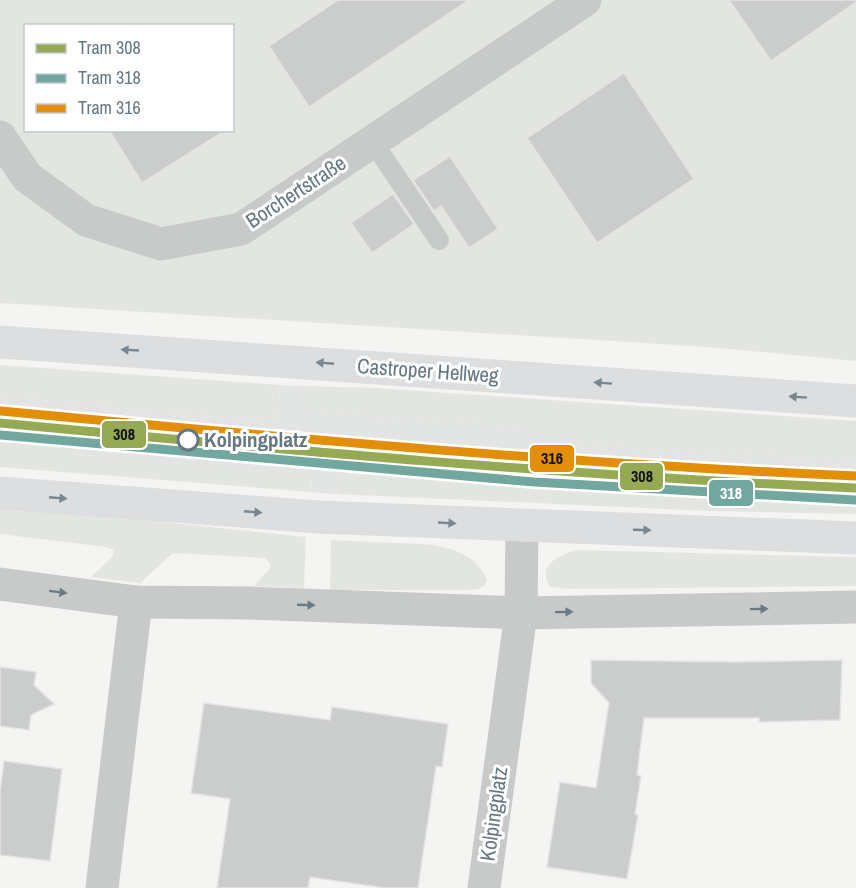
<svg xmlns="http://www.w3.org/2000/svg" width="856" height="888" viewBox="0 0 856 888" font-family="'Archivo Narrow',sans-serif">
<rect width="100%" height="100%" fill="#f4f4f3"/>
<path fill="#e3e4e4" d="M280,385L304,386V409L320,412L534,428L533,443L856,460V496L501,476L340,463L336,494L311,492L312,477L76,454L77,440L0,433V396L278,423Z"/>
<g fill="#e3e6e0" fill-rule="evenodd">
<path d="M0,0H856V361L708,347L0,303ZM26,26H232V130H26Z"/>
<path d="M0,365L280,385L278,423L0,396Z"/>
<path d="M304,386L375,388L856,421V460L533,443V428L320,412L303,409Z"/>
<path d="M0,433L77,440L76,454L312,476L311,492L0,467Z"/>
<path d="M340,463L501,476L856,496V514L709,511L336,494Z"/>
<path d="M0,505L306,537L304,588L254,586L268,571L271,565L265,558L173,553L140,583L91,577L113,556V550L106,547L0,534Z"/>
<path d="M331,540C352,541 372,542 392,543C427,544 470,543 487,579L485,585L478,589L465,590H330Z"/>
<path d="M577,550L856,557V586L569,589L550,587C537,564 558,556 577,550Z"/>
</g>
<g fill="#cbcdcd" stroke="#e3e3e2" stroke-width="1.5">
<path d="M338,0H469L309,107L269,46Z"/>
<path d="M729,0H856V2L771,61Z"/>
<path d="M624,73L694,179L597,243L527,138Z"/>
<path d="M109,130H226L142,183Z"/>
<path d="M450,156L498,229L469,248L441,206L434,211L413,180Z"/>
<path d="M393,194L414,224L372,253L351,223Z"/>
<path d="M591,660L733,662L842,660L840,720L759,722V718H644L637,775L641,776L635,814L638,815L627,879L547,867L560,782L596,788L609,703L591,683Z"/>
<path d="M0,667L36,672L34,685L54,704L31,715L29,730L0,726Z"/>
<path d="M204,703L330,720L332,707L448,724L442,767L436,766L418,888H385L310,877L308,888H217L230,799L191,793Z"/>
<path d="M4,761L62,769L50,861L0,855V792Z"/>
</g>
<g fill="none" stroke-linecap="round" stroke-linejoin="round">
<path stroke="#c8caca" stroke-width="20" d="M373,142L439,240"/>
<g stroke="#c8caca" stroke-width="33">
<path d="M0,137L27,177L86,220L161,244L241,229L585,0"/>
<path d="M0,584L136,602L248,603L521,613L856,607"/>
<path d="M102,888L136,602"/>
<path d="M484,888L521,613L522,526"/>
</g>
<g stroke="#dddedf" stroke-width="33">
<path d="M0,342C286,359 571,381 856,401"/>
<path d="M0,493L318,517L856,538"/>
</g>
<g stroke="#fff" stroke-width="14">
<path id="tram-1" d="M0,423C285,450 570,476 856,488"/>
</g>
<g stroke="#fff" stroke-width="14">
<path id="tram-2" d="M0,435L534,482L855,500"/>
</g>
<g stroke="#fff" stroke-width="14">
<path id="tram-3" d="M1,411C286,438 570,464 856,476"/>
</g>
<use href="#tram-1" stroke="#95aa53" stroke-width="9"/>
<use href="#tram-2" stroke="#72a7a0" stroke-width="9"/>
<use href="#tram-3" stroke="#e28e07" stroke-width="9"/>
</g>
<defs><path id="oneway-solid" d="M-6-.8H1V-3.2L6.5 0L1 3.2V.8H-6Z" transform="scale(1.5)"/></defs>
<g fill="#778690">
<use href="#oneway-solid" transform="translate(130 350) rotate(-177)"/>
<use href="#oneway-solid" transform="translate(325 363) rotate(-175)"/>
<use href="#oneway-solid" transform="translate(603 383) rotate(-176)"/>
<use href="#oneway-solid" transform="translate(798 397) rotate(-176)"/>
<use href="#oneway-solid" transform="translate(58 498) rotate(5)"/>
<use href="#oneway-solid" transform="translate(253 512) rotate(5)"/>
<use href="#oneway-solid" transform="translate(447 523) rotate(3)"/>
<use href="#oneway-solid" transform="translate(642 530) rotate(2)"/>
</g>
<g fill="#6a7b86">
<use href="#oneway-solid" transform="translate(58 592) rotate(7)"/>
<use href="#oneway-solid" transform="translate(306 605) rotate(2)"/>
<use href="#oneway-solid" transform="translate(759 609) rotate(-1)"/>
<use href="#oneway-solid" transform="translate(564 612) rotate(-1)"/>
</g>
<circle fill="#fff" stroke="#657782" stroke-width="3" cx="188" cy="440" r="10"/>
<g text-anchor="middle" stroke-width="6" stroke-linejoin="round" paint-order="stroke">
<g font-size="21" fill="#657782" stroke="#fff">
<text transform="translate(296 192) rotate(-33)" y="7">Borchertstraße</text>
<text transform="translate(428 371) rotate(4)" y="7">Castroper Hellweg</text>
<text transform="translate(494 814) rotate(-82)" y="7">Kolpingplatz</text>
</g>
<g font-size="21" font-weight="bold" fill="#657782" stroke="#fff" text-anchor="start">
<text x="204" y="447">Kolpingplatz</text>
</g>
</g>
<g stroke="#fff" stroke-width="2">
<rect x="101" y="420" width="46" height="29" rx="6" fill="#95aa53"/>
<rect x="529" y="444" width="46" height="29" rx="6" fill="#e28e07"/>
<rect x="619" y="462" width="45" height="29" rx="6" fill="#95aa53"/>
<rect x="708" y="479" width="46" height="28" rx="6" fill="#72a7a0"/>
</g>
<g font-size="16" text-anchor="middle" font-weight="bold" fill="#fff">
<text x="731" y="499">318</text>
</g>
<g font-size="16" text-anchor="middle" font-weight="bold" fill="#111">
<text x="124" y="440">308</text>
<text x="552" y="464">316</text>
<text x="642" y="482">308</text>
</g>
<rect x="24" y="24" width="210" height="108" fill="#ffffff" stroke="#c1c9cd" stroke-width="1.5"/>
<rect x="36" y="44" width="30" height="9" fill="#95aa53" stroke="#c1c9cd" stroke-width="1.5"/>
<text x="78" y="54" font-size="18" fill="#657782">Tram 308</text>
<rect x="36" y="74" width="30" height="9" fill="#72a7a0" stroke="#c1c9cd" stroke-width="1.5"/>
<text x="78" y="84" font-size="18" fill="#657782">Tram 318</text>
<rect x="36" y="104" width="30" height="9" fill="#e28e07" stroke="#c1c9cd" stroke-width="1.5"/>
<text x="78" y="114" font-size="18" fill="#657782">Tram 316</text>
</svg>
